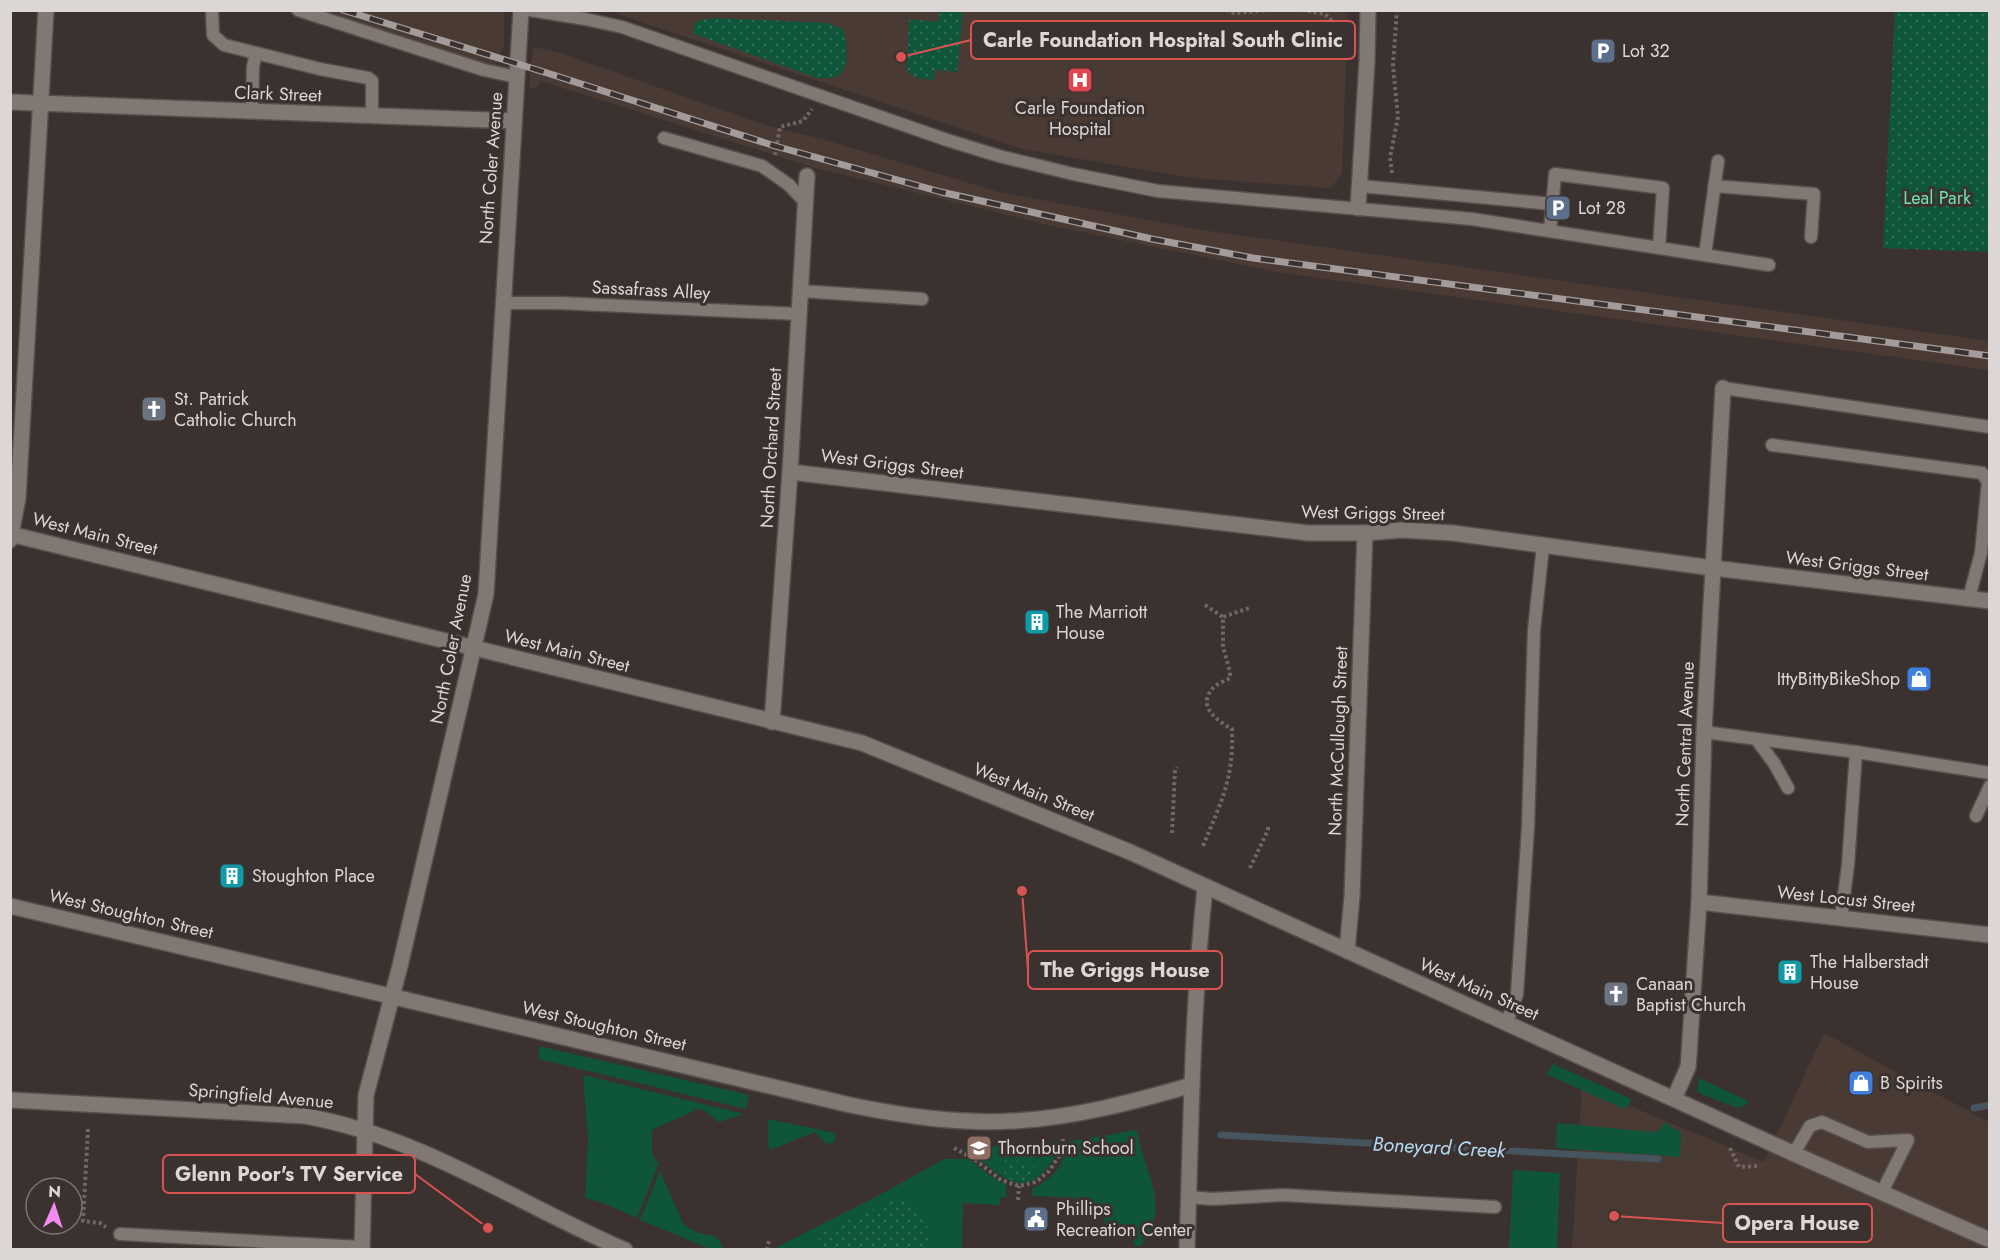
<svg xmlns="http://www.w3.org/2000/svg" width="2000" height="1260" viewBox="0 0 2000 1260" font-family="Jost,sans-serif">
<defs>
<pattern id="park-dots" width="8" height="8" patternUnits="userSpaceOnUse" patternTransform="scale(1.5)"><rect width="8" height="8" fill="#0e5539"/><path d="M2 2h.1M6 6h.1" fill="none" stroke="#306d55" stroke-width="1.8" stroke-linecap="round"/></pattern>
</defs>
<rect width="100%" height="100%" fill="#3b322f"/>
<g fill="#493a34">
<path d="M305,11H504V45L496,65L479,62Z"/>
<path d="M608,11H1348L1342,173L1331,188L1192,178L1022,149Z"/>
<path d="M533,47L557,52L768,126L822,139L999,192L1202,230L1989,341V370L1282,273L1043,224L812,167L541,81L536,89L529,87Z"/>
<path d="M1824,1033L1989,1122V1249L1572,1250L1582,1086L1764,1162Z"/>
</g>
<g fill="#0e5539">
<path d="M539,1046L749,1095L746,1109L539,1059Z"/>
<path d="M1553,1064L1631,1099L1628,1107L1622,1108L1546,1074Z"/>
<path d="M583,1075L744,1114L719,1122L700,1108L652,1130V1153L660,1167L644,1162L657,1167L637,1218L603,1203L585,1198L588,1139Z"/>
<path d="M1699,1078L1748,1101L1745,1105L1738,1108L1701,1094L1697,1091Z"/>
<path d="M768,1119L835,1133V1142L827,1144L815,1132L770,1150L768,1143Z"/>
<path d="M1664,1122L1681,1133L1680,1157L1556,1148L1557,1123L1651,1132L1660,1130Z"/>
<path d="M1137,1130C1140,1157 1162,1193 1154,1220C1151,1229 1145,1238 1141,1246H1134V1232L1104,1230L1105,1207H1077V1198L1032,1196V1189C1052,1179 1066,1165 1066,1142Z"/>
<path d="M1060,1141C1059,1153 1053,1162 1045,1170C1020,1199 999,1173 977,1158C973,1155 968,1153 964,1151L966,1148Z"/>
<path d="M944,1159H969L990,1176L1006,1185V1197L1000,1198V1205L963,1203L962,1249L771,1250L885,1192Z"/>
<path d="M1513,1170L1560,1173L1557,1249H1509Z"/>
<path d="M660,1171L683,1224L698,1233L717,1237L723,1247L718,1249H710L640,1220Z"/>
</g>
<g fill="url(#park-dots)">
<path d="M939,11H963L957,72L935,70L934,80C923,78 911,80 907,68L909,19L938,22Z"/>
<path d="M1895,11H1989V252L1883,248Z"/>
<path d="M714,18L827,23L843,29C846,41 852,68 837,76C832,79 824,78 817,78L694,34L693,29L697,21Z"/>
<path d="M1008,1159H1013L1021,1164L1031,1163L1035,1167L1034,1170L1030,1179L1023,1182L1008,1179C1003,1173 1003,1168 1005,1160Z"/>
<path d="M905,1200L919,1211L929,1230L926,1249H822L817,1234L892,1201Z"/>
</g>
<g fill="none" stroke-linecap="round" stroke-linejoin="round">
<g stroke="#45545d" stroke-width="7">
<path d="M1974,1108L1990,1105"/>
<path d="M1221,1135L1658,1159"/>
</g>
<g stroke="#564f4c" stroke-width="15">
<g id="service">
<path d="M212,10L213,35L224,45L320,69L368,78L372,81V116"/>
<path d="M298,10L484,70L517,77"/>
<path d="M530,10L585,19L622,27L947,140L999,156L1073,174L1158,191L1472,219L1769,265"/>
<path d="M252,112L253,67L256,53"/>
<path d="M664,138L762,166L789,185L806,203"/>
<path d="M1360,186L1552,204"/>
<path d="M1714,186L1814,194L1811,237"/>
<path d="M1550,231L1555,174L1663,188L1659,248"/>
<path d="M1705,255L1718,161"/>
<path d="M800,291L922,299"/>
<path d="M502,303H559L799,314"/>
<path d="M1723,388L1990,427"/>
<path d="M1772,445L1982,473L1988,482L1981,553L1969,598"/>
<path d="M1704,732L1856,752L1990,773"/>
<path d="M1756,739L1774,763L1788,788"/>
<path d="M1976,816L1990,786"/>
<path d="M1841,918L1848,865L1856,752"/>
<path d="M1507,1022L1517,994L1528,827L1534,630L1543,546"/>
<path d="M1794,1153L1810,1126L1822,1122L1868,1142L1908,1140L1882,1192"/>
<path d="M1188,1197L1213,1199L1283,1195L1495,1207"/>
<path d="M120,1234L362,1247"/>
</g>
</g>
<g stroke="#564f4c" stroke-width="18">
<g id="minor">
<path d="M10,102L514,121"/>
<path d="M1358,208L1367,61L1368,10"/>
<path d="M790,472L1308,533H1365L1402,530L1453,533L1713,568L1990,601"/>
<path d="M10,534L862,743L1130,852L1810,1161L1990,1240"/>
<path d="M10,540L18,498L46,10"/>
<path d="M772,722L790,472L807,176"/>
<path d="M1699,902L1990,935"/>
<path d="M10,906L850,1105C904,1116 958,1124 1013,1121C1074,1118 1133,1102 1192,1085"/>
<path d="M1347,951L1352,896L1365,533"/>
<path d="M1674,1099L1688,1067L1689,1055L1699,902L1704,732L1723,388"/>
<path d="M362,1250L366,1095L400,966L486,594L521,10"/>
<path d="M1187,1250C1191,1129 1192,1008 1205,888"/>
</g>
</g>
<g stroke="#564f4c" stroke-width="18">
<path id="tertiary" d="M10,1100L305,1116C422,1137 518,1204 625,1250"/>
</g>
<g stroke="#6f6764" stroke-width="4" stroke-dasharray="3 3" stroke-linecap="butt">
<path d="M1226,10L1234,13L1270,10"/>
<path d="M1302,10L1325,14L1333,22L1334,39L1329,38"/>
<path d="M775,155L780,127L803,121L812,109"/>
<path d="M1392,173L1390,158L1398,117L1393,66L1397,10"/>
<path d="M1205,605L1223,617"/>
<path d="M1172,833L1175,770L1177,767"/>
<path d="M1203,846C1221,802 1234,779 1232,729C1218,721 1196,707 1213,688C1216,684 1225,681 1230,678V672L1223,647V617L1249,608V606"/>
<path d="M1250,868L1268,830V824"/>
<path d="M88,1129L83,1221L100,1223L106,1227"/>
<path d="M954,1148L974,1159L1001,1180L1019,1186L1036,1182L1049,1171L1060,1155L1063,1139"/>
<path d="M1730,1148L1739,1167L1757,1166"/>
<path d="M1018,1200L1019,1186"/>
<path d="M767,1250L769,1240"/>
</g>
<use href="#service" stroke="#817773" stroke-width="12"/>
<use href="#minor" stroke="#817773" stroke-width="15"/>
<use href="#tertiary" stroke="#817773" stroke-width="15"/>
<g stroke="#a39c9a" stroke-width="7">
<path id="rail" d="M343,10L544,72L775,146L941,192L1152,239L1253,258L1990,356"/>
</g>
<use href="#rail" stroke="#3b322f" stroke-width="4.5" stroke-dasharray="14" stroke-linecap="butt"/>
</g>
<defs>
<g id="parking-square" transform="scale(1.35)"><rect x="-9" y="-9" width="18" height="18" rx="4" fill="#5c6f8a" stroke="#3b322f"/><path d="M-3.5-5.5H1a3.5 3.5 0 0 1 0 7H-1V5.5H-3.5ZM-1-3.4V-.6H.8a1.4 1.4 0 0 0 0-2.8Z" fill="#fff"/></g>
<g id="hospital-square" transform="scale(1.35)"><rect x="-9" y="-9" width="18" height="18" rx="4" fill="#e0444e" stroke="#3b322f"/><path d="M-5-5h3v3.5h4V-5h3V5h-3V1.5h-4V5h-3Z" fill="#fff"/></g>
<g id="church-square" transform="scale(1.35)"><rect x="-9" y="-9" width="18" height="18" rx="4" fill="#6b7280" stroke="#3b322f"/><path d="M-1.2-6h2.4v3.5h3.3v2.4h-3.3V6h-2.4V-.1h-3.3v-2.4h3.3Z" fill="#fff"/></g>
<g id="building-square" transform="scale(1.35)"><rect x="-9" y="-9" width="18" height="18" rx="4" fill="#0f9aa8" stroke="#3b322f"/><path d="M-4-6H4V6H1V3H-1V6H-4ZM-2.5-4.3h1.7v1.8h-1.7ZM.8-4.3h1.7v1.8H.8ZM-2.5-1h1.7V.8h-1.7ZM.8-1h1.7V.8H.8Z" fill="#fff"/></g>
<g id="shop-square" transform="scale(1.35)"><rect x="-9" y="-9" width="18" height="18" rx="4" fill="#3f7fe0" stroke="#3b322f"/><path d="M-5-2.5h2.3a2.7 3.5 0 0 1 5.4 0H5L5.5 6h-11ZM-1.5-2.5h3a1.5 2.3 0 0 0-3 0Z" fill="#fff"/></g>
<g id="school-square" transform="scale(1.35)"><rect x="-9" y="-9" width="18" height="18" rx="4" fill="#8d6e63" stroke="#3b322f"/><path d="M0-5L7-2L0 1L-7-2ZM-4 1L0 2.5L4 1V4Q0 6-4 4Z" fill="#fff"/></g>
<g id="civic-square" transform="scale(1.35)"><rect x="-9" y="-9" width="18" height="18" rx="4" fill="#5c6f8a" stroke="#3b322f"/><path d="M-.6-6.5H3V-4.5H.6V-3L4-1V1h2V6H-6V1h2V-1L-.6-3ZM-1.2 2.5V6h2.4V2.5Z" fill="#fff"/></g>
</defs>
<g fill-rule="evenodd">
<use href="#parking-square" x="1603" y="51"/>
<use href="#hospital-square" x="1080" y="80"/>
<use href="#parking-square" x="1558" y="208"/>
<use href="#church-square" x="154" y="409"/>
<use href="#building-square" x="1037" y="622"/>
<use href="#shop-square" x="1919" y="679"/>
<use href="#building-square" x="232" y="876"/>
<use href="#building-square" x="1790" y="972"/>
<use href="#church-square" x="1616" y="994"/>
<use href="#shop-square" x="1861" y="1083"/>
<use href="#school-square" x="979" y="1148"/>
<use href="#civic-square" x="1036" y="1219"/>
</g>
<g text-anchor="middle" stroke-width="6" stroke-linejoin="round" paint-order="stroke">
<g font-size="18" fill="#dcd6d4" stroke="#3b322f" text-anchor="start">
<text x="1622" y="57">Lot 32</text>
<text x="1080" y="114" text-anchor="middle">Carle Foundation<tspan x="1080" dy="21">Hospital</tspan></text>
<text x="1578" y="214">Lot 28</text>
<text x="174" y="405">St. Patrick<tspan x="174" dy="21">Catholic Church</tspan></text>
<text x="1056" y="618">The Marriott<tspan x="1056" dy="21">House</tspan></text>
<text x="1900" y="685" text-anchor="end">IttyBittyBikeShop</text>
<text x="252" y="882">Stoughton Place</text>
<text x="1810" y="968">The Halberstadt<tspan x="1810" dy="21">House</tspan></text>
<text x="1636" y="990">Canaan<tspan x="1636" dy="21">Baptist Church</tspan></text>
<text x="1880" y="1089">B Spirits</text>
<text x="998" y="1154">Thornburn School</text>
<text x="1056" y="1215">Phillips<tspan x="1056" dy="21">Recreation Center</tspan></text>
</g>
<g font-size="18" fill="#dcd6d4" stroke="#3b322f">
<text transform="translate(278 94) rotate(2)" y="6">Clark Street</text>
<text transform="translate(491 168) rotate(-86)" y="6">North Coler Avenue</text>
<text transform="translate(651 290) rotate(3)" y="6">Sassafrass Alley</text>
<text transform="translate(771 448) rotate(-87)" y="6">North Orchard Street</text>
<text transform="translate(892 464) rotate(7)" y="6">West Griggs Street</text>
<text transform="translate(1373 513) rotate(1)" y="6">West Griggs Street</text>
<text transform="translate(95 534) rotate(14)" y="6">West Main Street</text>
<text transform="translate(1857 566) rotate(7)" y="6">West Griggs Street</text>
<text transform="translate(451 649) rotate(-79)" y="6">North Coler Avenue</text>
<text transform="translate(567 651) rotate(14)" y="6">West Main Street</text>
<text transform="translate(1338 741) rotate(-88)" y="6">North McCullough Street</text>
<text transform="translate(1685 744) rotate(-88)" y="6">North Central Avenue</text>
<text transform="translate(1034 792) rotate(22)" y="6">West Main Street</text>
<text transform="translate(1846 899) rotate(6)" y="6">West Locust Street</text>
<text transform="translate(131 914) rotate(13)" y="6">West Stoughton Street</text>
<text transform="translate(1479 989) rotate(24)" y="6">West Main Street</text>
<text transform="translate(604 1026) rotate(13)" y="6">West Stoughton Street</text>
<text transform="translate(261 1096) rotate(5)" y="6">Springfield Avenue</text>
</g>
<g font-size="18" fill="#6fe3ac" stroke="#3b322f">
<text x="1937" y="204">Leal Park</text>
</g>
<g font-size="20" font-style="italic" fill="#b5daf4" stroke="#3b322f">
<text transform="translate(1439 1147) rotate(3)" y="7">Boneyard Creek</text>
</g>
</g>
<path fill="none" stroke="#d85453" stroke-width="2" d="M901 57L971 40M1022 891L1028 970M488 1228L415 1174M1614 1216L1723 1223"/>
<g fill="#d85453" stroke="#3b322f" stroke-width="2">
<circle cx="901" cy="57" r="6"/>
<circle cx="1022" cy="891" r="6"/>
<circle cx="488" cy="1228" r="6"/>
<circle cx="1614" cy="1216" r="6"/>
</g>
<g fill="#3b322f" stroke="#d85453" stroke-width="2">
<rect x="971" y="21" width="384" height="38" rx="6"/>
<rect x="1028" y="951" width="194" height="38" rx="6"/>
<rect x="163" y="1155" width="252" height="38" rx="6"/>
<rect x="1723" y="1204" width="149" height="38" rx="6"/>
</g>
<g font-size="20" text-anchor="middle" font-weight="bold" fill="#dcd6d4">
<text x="1163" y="47">Carle Foundation Hospital South Clinic</text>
<text x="1125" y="977">The Griggs House</text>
<text x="289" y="1181">Glenn Poor's TV Service</text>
<text x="1797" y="1230">Opera House</text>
</g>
<rect width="2000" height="1260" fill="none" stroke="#dcd6d4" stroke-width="24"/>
<g transform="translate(54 1206) rotate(3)"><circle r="28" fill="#3b322f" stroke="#7b7471" stroke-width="1.5"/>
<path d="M0-4.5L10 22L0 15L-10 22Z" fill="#f38af1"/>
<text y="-9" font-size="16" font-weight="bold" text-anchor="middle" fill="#dcd6d4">N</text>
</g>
</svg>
